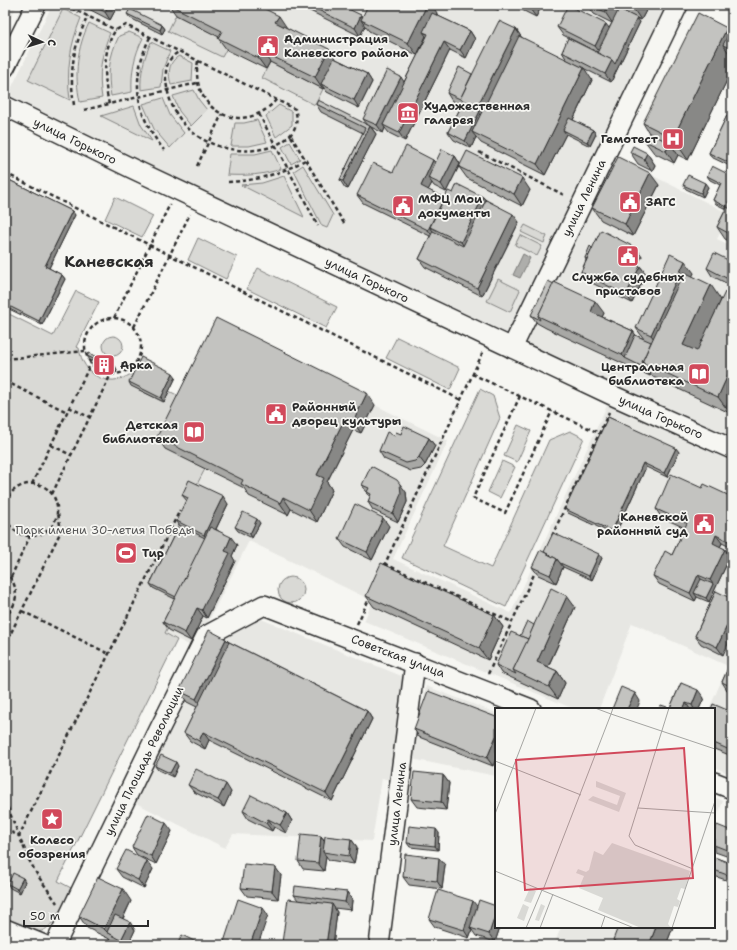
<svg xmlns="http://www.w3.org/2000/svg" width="737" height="950" viewBox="0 0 737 950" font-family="'Shantell Sans',sans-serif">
<rect width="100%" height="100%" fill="#f6f6f2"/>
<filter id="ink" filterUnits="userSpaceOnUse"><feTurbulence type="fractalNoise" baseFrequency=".025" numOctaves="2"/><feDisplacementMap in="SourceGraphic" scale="8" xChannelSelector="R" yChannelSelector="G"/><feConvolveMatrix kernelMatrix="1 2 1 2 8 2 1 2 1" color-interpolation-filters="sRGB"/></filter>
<g filter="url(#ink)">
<g fill="#e7e7e3">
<path d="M5,5H17L5,29Z"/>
<path d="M52,5H671L506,348L5,101Z"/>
<path d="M613,156L730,214L717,239L732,246V438L521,343Z"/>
<path d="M611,397L732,454V775L714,767V709H709L728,666L632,623L599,709H574L364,621L373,601L249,541L195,648L165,633L228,505L195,488L205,469L251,492L288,515L291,509L325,487L353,430L361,433L375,405L448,441L393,559L511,613Z"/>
<path d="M256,617L404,677L389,780L382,778L372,841L233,834L225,848L134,802L215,638Z"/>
<path d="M426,686L496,713V776L412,759Z"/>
<path d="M714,797L723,801L714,824Z"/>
<path d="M561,927H673L666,945H554Z"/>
</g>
<g fill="#d9d9d5" stroke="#828280">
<path d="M63,9L81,18C70,45 66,71 70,100L28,80Z"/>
<path d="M176,15L230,42L222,57L168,31Z"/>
<path d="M89,23L110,33C101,54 98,75 102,98L80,102C74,74 77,48 89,23Z"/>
<path d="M129,32L143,38C134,56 131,72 132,92L111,96C107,74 109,56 119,36Z"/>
<path d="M151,42L170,51L163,69L161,87L141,90C140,73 144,58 151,42Z"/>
<path d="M179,56L193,63L192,81L171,85C168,74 168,62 179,56Z"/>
<path d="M270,62L323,89L315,105L262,78Z"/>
<path d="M194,90L199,100L207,110L191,126L179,111L173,96Z"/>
<path d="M163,98L170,115L184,133L170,148L154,129L143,104Z"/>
<path d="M279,105L292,112V125L276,137L266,116Z"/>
<path d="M134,106L141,125L152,141L101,116Z"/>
<path d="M257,120L267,142L249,146H231L235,123H244Z"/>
<path d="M290,142L300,159L291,164L282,147Z"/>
<path d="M272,150L281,169C263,175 246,176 227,175L230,154H255Z"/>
<path d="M303,165L333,215L327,228L322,226L294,171Z"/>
<path d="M284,176L304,217L241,185L262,183Z"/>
<path d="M115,197L153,216L142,237L105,219Z"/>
<path d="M525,225L547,236L544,243L521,232Z"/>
<path d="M520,235L542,246L537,256L515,245Z"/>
<path d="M198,238L237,257L226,279L188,260Z"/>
<path d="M258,268L337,307L326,328L247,289Z"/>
<path d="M498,279L520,290L510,312L487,301Z"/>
<path d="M76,291L99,302L76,347L79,348C83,375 107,389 131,374L136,377L132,386L163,402L169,391L189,401L205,469L195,488L228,504L165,633L177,640L58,881L71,888C64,902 54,933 35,932C27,932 13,925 5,922V312L53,336Z"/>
<circle cx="113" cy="346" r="10"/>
<path d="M397,337L460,368L450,390L386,358Z"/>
<path d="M480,389L493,396L500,418L443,546L491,568L549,440L570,431L584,438L506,607L402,558Z"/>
<path d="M518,425L531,431L517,462L504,456Z"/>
<path d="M502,461L515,467L500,498L488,492Z"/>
<circle cx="291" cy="590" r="13"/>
</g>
<path fill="#aeaeab" stroke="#7a7a78" d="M523,254L530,258L520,278L513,275Z"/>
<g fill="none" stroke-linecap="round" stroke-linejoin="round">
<g stroke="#2b2b2b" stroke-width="22">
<g id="minor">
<path d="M5,67L36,5"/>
<path d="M5,106L131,168L616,397L732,449"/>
<path d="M512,348L678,5"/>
<path d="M714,782L732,789"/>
<path d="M5,929L44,945"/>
<path d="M55,945L159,730L206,636L264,605L531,709"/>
<path d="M379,945L415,663"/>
</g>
</g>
<g stroke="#2b2b2b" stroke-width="2.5" stroke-dasharray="4 3" stroke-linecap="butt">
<path d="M65,5L116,30"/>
<path d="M150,37C130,79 135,114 164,150"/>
<path d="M198,61C189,111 243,138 276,100"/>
<path d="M109,104C104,83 102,50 115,31C118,28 123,27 126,25L295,109C313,164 173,174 166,79C165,68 168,57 179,52"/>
<path d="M74,105C69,73 73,46 88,16"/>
<path d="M84,110L197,83"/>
<path d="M259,114L318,226"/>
<path d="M291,136L345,225"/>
<path d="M479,152L566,196"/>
<path d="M197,166L222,114"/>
<path d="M5,173L461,400"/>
<path d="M228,182C256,181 281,174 305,160"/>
<path d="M114,318L170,204"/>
<circle cx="113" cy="346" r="28"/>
<path d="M134,327L190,214"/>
<path d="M5,359L85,351"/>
<path d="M472,374L599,433"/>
<path d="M5,381L67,412"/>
<path d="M520,396L473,498L505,513L552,411"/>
<path d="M69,407L89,417"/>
<path d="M51,445L71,455"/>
<path d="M32,484L91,363"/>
<path d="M5,494L11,491"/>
<path d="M52,494L111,374"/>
<path d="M5,504C14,476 53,477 57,507C60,540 14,548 5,515"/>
<path d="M552,536L609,412"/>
<path d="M5,538L10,527"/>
<path d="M385,564L512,622"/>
<path d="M384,566L483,352"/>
<path d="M5,572C19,584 20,604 5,616"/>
<path d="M11,577L30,536"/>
<path d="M22,611L109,654"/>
<path d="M357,624L370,597"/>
<path d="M5,645L61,531L58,513"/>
<path d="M488,674L536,570"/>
<path d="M5,801L29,860L38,876L57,903"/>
<path d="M5,829L19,836L180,510"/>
</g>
<use href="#minor" stroke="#f6f6f2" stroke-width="19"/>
</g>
<g fill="#a8a8a5" stroke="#2b2b2b">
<path d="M81,5H118L110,20Z"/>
<path d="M169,5H257L287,28L336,59L367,74L372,82L359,108L327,92L324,88L323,89L270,62L266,69L227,50L218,38L219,37L176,15Z"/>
<path d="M298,5H340L362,17L437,13L436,15L470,31L475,39L466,58L450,50L405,141L389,133L385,128L383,133L371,127L376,134L348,189L345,188L340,180L363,133L321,112L316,104L368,125L363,119L404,82L427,37L426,36L417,55L369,31L365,26L360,36Z"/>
<path d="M487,5H500L498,10Z"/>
<path d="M513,5H542L536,17L514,6Z"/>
<path d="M588,5H649L641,20L622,11L621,9L620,10L640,22L611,82L567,60L562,52H597L563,35L557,27L609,28L612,23L594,14Z"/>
<path d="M127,14L162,25L165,29L162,34L130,18Z"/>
<path d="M732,27V70L688,160L678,155L674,163L654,153L645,141L649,133L643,123L730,31Z"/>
<path d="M516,29L521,37L592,80L573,120L593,130L596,134L590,146L566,134L545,175L481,143L476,137L471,148L454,140L448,132L462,105L452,101L447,93L473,74Z"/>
<path d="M732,105V167L711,157L709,153Z"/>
<path d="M630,152L647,153L655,165L652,171L638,164Z"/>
<path d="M455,156L460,164L446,192L434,186L432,183L428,190L445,198L453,193L483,197L486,200L519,222L482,296L425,267L419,259L430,236L363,203L357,195L393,172L433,160L436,163Z"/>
<path d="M459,167L530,190L522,206L467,178Z"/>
<path d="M726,173L732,205V243L725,239L717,227L726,209L716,204L713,200L720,185L710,180L707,176Z"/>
<path d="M5,178L72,211L75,215L49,268L62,275L65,279L42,325L5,307Z"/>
<path d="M659,185L633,236L601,220L592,208Z"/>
<path d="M683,185L708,187L703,197L686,189Z"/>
<path d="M592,248H636L642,256L637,265L640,266L646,274L632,303L586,280L581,272L586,260L585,258Z"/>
<path d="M732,262V286L712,276L707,268Z"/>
<path d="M694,273L692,276L721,300L732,295V414L653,377L651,374L650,376L546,328L537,323L531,315L604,313L602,317L633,331L635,335L644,339L636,328Z"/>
<path d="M87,356L115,366L117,370L116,373L90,360Z"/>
<path d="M176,377L164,402L131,386L129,382Z"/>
<path d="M375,405L361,433L353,430L327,482L332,490L317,522L291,509L288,515L249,496L244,488L165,449L157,437Z"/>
<path d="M608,417L679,452L667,477L646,467L615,535L568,513L565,509Z"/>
<path d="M401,434L429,438L435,446L425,465L421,469L411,471L384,459L379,451L395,436Z"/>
<path d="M362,485L406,492L407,502L398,522L373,510L368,502L370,497Z"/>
<path d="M702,488L732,497V548L722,543L720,547L725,549L730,557L709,602L697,597L695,601L659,584L653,576L672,555L685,528L661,517L656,509Z"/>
<path d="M182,495L228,504L216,529L237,545L232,556L235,561L207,618L203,616L191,641L169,630L163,622L175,599L153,588L150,584L179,525L177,521L187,501Z"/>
<path d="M260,523L252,538L238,531L235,527Z"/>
<path d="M389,526L372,560L345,547L339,539Z"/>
<path d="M544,552L602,558L592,580L563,567L556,583L538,575L532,567Z"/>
<path d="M716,591L723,655L701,644L695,636Z"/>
<path d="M366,596L494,615L503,627L488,660L374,607Z"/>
<path d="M575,607L548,667L557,671L565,683L558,699L501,673L496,665L534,625Z"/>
<path d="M226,639L229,642L367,711L372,719L332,801L209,740L205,749L190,741L184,733L197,707L187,702L179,691Z"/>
<path d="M732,659V692L727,690L722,682Z"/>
<path d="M681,683L704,698L699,709H659L670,708Z"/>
<path d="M714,709L732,712V756L714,749Z"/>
<path d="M496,717V758L493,766L419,737L414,729Z"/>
<path d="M155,766H178L173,777L158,770Z"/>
<path d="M443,775L449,783L446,810L417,807L411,799Z"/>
<path d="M188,785L231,792L224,807L194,792Z"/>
<path d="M243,811L287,813L292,821L286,833L274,827L272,831L248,819Z"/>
<path d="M172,831L156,864L137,855L132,847Z"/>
<path d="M732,831V858L715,852L714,850V833Z"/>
<path d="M439,833L438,850L410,847L407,843Z"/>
<path d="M321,836L325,841L351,839L357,847L354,864L329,860L326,856L324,871L303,869L298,861Z"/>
<path d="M714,857L732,864V882L714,876Z"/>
<path d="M445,865L442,889L409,885L403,877Z"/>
<path d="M275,867L281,875L278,899L247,896L241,888Z"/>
<path d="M116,869H153L144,888L122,877Z"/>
<path d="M23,878L25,882L20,893L10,888L8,884Z"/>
<path d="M347,892L352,900L351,910L334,908L337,912L333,945H283L282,943L298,900L294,895Z"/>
<path d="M131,901L123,919L135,930L128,945H122L87,928L79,916Z"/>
<path d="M477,907L496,927H500L495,942L476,936L472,930L469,938L435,927L429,919Z"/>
<path d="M673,927L666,945H614L615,943L613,940Z"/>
</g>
<g fill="#888886" stroke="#2b2b2b">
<path d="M108,5H118L110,20L105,12Z"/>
<path d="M427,5H432L437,13L427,34L423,32L426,36L417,55L408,43Z"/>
<path d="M495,5H500L498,10L495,6Z"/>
<path d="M532,5H542L536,17L530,9Z"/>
<path d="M609,5H619L621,9L613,24L605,12Z"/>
<path d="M635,5H649L641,20L633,8Z"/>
<path d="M361,15L365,22L361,20L365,26L360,36L355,28Z"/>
<path d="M279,16L287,28L284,34L275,22Z"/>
<path d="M637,18L640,22L611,82L605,74L612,60Z"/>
<path d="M606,24L612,32L601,54L595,46Z"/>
<path d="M162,25L165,29L162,34L160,30Z"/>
<path d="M727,28L732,34L723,45L732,57V70L688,160L673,138Z"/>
<path d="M516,29L524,41L472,132L476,137L471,148L465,141L480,111L477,107Z"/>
<path d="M470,31L475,39L466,58L460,50Z"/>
<path d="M444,42L450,50L405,141L399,133Z"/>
<path d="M329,49L337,60L321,84L324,88L323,89L315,77Z"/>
<path d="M261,51L270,62L266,69L258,58Z"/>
<path d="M584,68L592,80L567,132L563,130L566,134L545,175L537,164Z"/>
<path d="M367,74L372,82L359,108L354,100Z"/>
<path d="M401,77L406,85L383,125L385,128L383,133L377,125Z"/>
<path d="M370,126L376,134L348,189L343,181Z"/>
<path d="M593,130L596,134L590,146L587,142Z"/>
<path d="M670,143L678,155L674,163L666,151Z"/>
<path d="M647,153L655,165L652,171L644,159Z"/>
<path d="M455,156L460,164L446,192L441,184Z"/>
<path d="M433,160L439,168L428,178L432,183L426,194L421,186Z"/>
<path d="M650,173L659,185L633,236L625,224Z"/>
<path d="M522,178L530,190L522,206L514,194Z"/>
<path d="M705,183L708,187L703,197L701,193Z"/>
<path d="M732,195V205L729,211L726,207Z"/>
<path d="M483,197L491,208L469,254L461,242Z"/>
<path d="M444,198L450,206L430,227L436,235L434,238L428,230Z"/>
<path d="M72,211L75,215L48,270L45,266Z"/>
<path d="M513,214L519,222L482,296L477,288Z"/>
<path d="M636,248L642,256L635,269L629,261Z"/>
<path d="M685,261L694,273L660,347L651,335Z"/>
<path d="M640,266L646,274L632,303L626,295Z"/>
<path d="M62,275L65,279L42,325L39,321Z"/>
<path d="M711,285L721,300L694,360L683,345Z"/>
<path d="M595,301L604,313L599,324L591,312Z"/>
<path d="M633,331L641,343L625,358L622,355Z"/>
<path d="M115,366L117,370L116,373L113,368Z"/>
<path d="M645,366L651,374L650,376L645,368Z"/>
<path d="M732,366V404L726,408L718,397Z"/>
<path d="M173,373L176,377L164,402L161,398Z"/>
<path d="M367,393L375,405L361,433L353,422Z"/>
<path d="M345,418L353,430L327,482L332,490L317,522L309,510L317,475Z"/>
<path d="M429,438L435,446L425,465L419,457Z"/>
<path d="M676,448L679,452L667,477L664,473Z"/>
<path d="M643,463L646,467L615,535L612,531Z"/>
<path d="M400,484L406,492L407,502L398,522L393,514Z"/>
<path d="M223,496L228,504L181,601L207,539L204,535Z"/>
<path d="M283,497L291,509L288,515L280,503Z"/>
<path d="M383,518L389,526L372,560L367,552Z"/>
<path d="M257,519L260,523L252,538L250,534Z"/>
<path d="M716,535L722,543L718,551L713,543Z"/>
<path d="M231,537L237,545L232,556L235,561L207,618L202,610L225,551Z"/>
<path d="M725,549L730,557L709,602L706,598L713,584L710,580Z"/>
<path d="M599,554L602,558L592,580L589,576Z"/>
<path d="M557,559L563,567L556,583L550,575Z"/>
<path d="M698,575L704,583L694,593L697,597L695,601L690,593Z"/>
<path d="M567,596L575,607L545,673L537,662Z"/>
<path d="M197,608L203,616L191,641L185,633Z"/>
<path d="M494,615L503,627L488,660L479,648Z"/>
<path d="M732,615V635L723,655L717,647Z"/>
<path d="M226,639L234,650L205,711L196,699Z"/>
<path d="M557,671L565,683L558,699L549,687Z"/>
<path d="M698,690L704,698L699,709H694L692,705Z"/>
<path d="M635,693L640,701L637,709H627Z"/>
<path d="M686,703L690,709H683Z"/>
<path d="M367,711L372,719L332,801L326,793Z"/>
<path d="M203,732L209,740L205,749L199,741Z"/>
<path d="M496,736V758L493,766L487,758Z"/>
<path d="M176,762L178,766L173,777L170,773Z"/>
<path d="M443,775L449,783L446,810L441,802Z"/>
<path d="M226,784L231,792L224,807L218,800Z"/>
<path d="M287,813L292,821L286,833L280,825Z"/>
<path d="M268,819L274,827L272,831L266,823Z"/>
<path d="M166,823L172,831L156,864L151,856Z"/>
<path d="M436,829L439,833L438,850L435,846Z"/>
<path d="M321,836L327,844L323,852L326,856L324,871L318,863Z"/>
<path d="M351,839L357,847L354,864L349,856Z"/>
<path d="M439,858L445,865L442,889L437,881Z"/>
<path d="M147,861L153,869L144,888L138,880Z"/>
<path d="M275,867L281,875L278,899L272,891Z"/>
<path d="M732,870V879L730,876Z"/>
<path d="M23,878L25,882L20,893L17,889Z"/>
<path d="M123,889L131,901L114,936L107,932L104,929Z"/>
<path d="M347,892L352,900L351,910L345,902Z"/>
<path d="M473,901L479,909L470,928L472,930L469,938L464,930Z"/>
<path d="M332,904L337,912L333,945H326Z"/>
<path d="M263,908L268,915L258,945H250Z"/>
<path d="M496,913V927H500L495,942L489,934Z"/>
<path d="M130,922L135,930L128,945H125L121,940Z"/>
<path d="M656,927H673L666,945H649Z"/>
</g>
<g fill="#c3c3c0" stroke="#2b2b2b">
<path d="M91,5H108L105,12Z"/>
<path d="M170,5H257L279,16L275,22L329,49L315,77L261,51L258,58L218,38L222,31Z"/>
<path d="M308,5H340L361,15L355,28Z"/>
<path d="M368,5H410L411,6L412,5H427L408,43L361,20Z"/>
<path d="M522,5H532L530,9Z"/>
<path d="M568,5L606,24L595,46L557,27Z"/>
<path d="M591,5H609L605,12Z"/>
<path d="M627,5H635L633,8Z"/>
<path d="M130,9L162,25L160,30L127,14Z"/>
<path d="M619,9L637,18L615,64L612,60L597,53Z"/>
<path d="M432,13L470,31L460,50L444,42L399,133L383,125L428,34L423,32Z"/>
<path d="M698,13L727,28L673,138L643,123Z"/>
<path d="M499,21L516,29L477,107L460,99Z"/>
<path d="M732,27V49L723,45Z"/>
<path d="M519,36L584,68L537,164L472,132Z"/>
<path d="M568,38L612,60L605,74L562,52Z"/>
<path d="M334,58L367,74L354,100L321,84Z"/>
<path d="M459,67L472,74L460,99L447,93Z"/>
<path d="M387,70L401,77L377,125L363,119Z"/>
<path d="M318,100L370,126L343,181L340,180L365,128L316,104Z"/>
<path d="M463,103L480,111L465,141L448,132Z"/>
<path d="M732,105V164L709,153Z"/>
<path d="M569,118L593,130L587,142L563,130Z"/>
<path d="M649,133L670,143L666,151L645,141Z"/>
<path d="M406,146L433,160L421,186L444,198L428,230L357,195L373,163L393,172Z"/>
<path d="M633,146L647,153L644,159L630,152Z"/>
<path d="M442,149L455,156L441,184L428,178Z"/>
<path d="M467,151L522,178L514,194L459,167Z"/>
<path d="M618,157L650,173L625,224L592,208Z"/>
<path d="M712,166L726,173L729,167L732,169V195L726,207L713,200L721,183L707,176Z"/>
<path d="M688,175L705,183L701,193L683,185Z"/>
<path d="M5,178L72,211L45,266L62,275L39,321L5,304Z"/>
<path d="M457,184L483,197L461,242L430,227L448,191L453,193Z"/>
<path d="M486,200L513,214L477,288L419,259L433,231L463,246Z"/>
<path d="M727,207L732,210V235L717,227Z"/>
<path d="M601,230L636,248L629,261L640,266L626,295L581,272Z"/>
<path d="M590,246L592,248L587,259L585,258Z"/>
<path d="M714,253L732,262V281L707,268Z"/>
<path d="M670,254L685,261L651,335L636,328Z"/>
<path d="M684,272L711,285L683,345L697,351L725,292L732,295V366L718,397L642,362Z"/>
<path d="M548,281L554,284L538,316L540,320L531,315Z"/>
<path d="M554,282L595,301L591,312L633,331L622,355L538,316Z"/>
<path d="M216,318L367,393L353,422L345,418L317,475L324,478L309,510L283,497L280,503L241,484L243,480L157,437Z"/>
<path d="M635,335L651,342L642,362L645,366V368L625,358Z"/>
<path d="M89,353L115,366L113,368L87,356Z"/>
<path d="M141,357L173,373L161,398L129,382Z"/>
<path d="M732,394V411L726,408Z"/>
<path d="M608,417L676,448L664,473L643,463L612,531L565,509Z"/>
<path d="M404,426L429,438L419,457L415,461L406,463L379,451L387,432L395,436L396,432L401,434Z"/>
<path d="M371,466L397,480L400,484L401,494L393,514L368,502L371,494L367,492L369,488L362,485Z"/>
<path d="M671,474L702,488L704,484L732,497L731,501L732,502V543L716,535L713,543L725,549L710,580L698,575L690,593L653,576L665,551L672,555L687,523L656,509Z"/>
<path d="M189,480L223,496L204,535L177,521L188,498L182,495Z"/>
<path d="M355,504L383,518L367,552L339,539Z"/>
<path d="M243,512L257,519L250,534L235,527Z"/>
<path d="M179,525L205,538L176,597L150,584Z"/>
<path d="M210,527L231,537L225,551L230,553L202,610L197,608L185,633L163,622Z"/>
<path d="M553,533L599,554L589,576L560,563L557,559L544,552Z"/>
<path d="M540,550L557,559L550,575L532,567Z"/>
<path d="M381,563L494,615L479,648L366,596Z"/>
<path d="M701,579L713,584L706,598L694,593Z"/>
<path d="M551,588L567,596L537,662L557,671L549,687L513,670Z"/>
<path d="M716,591L732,599V615L717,647L695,636Z"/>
<path d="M527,621L534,625L528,639L520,636Z"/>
<path d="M209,630L226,639L196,699L179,691Z"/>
<path d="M511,632L528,639L513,670L516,674L496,665Z"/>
<path d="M229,642L367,711L326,793L203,732L199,741L184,733Z"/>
<path d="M732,659V687L722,682Z"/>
<path d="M681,683L698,690L692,705L686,703L683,709H659L661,705L670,708Z"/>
<path d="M621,687L635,693L627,709H612Z"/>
<path d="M428,691L496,717V736L487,758L414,729Z"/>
<path d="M713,704L732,712V751L714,743V709H711Z"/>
<path d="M161,755L176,762L170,773L155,766Z"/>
<path d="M196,769L226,784L218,800L188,785Z"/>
<path d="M414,772L443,775L441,802L411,799Z"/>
<path d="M251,795L287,813L280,825L268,819L266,823L243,811Z"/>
<path d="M148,814L166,823L151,856L132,847Z"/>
<path d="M717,825L732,831V852L714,845V833Z"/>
<path d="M409,826L436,829L435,846L407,843Z"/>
<path d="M301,834L321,836L318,863L298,861Z"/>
<path d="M325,836L351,839L349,856L323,852Z"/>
<path d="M126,850L147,861L138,880L116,869Z"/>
<path d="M405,854L439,858L437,881L403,877Z"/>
<path d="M714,857L732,864V870L730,876L714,870Z"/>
<path d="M244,864L275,867L272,891L241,888Z"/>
<path d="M13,873L23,878L17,889L8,884Z"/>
<path d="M98,877L123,889L104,929L79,916Z"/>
<path d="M295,886L347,892L345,902L294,895Z"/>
<path d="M438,890L473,901L464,930L429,919Z"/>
<path d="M238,899L263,908L250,945H223Z"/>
<path d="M288,899L332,904L326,945H293L282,943Z"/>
<path d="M479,900L496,906V913L489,934L470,928Z"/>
<path d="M115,915L130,922L121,940L107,932Z"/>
<path d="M618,927H656L649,945H624L613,940Z"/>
<path d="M182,935L198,943L197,945H177Z"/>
</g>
</g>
<defs>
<g id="civic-square" transform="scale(1.15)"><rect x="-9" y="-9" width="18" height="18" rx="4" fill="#d1495b" stroke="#f6f6f2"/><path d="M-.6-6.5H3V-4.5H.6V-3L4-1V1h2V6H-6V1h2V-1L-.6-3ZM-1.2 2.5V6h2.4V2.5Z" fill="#fff"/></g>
<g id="museum-square" transform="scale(1.15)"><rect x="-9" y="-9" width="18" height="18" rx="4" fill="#d1495b" stroke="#f6f6f2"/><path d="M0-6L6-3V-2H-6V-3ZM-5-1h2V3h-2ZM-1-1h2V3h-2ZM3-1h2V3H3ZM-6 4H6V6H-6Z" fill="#fff"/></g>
<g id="hospital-square" transform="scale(1.15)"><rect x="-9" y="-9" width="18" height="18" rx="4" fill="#d1495b" stroke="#f6f6f2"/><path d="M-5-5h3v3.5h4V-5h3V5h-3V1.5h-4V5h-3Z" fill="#fff"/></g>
<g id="building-square" transform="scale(1.15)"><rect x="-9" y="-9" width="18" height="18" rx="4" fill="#d1495b" stroke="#f6f6f2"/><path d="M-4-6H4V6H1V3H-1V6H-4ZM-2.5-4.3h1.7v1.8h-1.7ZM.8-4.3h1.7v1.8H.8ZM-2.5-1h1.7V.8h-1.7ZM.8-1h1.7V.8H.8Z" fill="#fff"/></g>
<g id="library-square" transform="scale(1.15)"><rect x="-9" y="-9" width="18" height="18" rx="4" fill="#d1495b" stroke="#f6f6f2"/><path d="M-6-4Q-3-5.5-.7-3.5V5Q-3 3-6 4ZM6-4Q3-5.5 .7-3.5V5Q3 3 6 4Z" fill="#fff"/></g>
<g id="stadium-square" transform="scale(1.15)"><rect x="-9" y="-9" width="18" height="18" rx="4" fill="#d1495b" stroke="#f6f6f2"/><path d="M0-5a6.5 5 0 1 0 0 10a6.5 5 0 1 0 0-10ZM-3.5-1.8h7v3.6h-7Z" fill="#fff"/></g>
<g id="sight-square" transform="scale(1.15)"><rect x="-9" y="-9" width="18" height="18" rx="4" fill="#d1495b" stroke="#f6f6f2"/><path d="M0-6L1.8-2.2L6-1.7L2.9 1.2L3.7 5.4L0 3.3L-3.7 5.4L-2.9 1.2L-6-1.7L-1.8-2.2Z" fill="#fff"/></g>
</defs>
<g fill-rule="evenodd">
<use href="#civic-square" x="268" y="46"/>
<use href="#museum-square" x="408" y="113"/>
<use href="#hospital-square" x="673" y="139"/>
<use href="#civic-square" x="630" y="202"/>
<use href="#civic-square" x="403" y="206"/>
<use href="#civic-square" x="628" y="256"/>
<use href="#building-square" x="104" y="365"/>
<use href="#library-square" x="699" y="374"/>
<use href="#civic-square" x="276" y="414"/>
<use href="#library-square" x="194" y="432"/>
<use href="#civic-square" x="704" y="524"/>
<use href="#stadium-square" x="126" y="553"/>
<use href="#sight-square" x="52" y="819"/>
</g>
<g text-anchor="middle" stroke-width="3.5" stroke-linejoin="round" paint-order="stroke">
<g font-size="12" font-weight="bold" fill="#2b2b2b" stroke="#f6f6f2" text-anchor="start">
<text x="284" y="43">Администрация<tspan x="284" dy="14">Каневского района</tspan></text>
<text x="424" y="110">Художественная<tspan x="424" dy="14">галерея</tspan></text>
<text x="658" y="143" text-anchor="end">Гемотест</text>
<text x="418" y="203">МФЦ Мои<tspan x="418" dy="14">документы</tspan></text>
<text x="646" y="206">ЗАГС</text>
<text x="628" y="281" text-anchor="middle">Служба судебных<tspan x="628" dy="14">приставов</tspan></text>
<text x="120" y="369">Арка</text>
<text x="684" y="371" text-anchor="end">Центральная<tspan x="684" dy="14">библиотека</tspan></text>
<text x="292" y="411">Районный<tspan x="292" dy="14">дворец культуры</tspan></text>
<text x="178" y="429" text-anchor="end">Детская<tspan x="178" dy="14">библиотека</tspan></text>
<text x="688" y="521" text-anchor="end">Каневской<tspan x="688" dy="14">районный суд</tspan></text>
<text x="142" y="557">Тир</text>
<text x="52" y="844" text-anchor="middle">Колесо<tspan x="52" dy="14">обозрения</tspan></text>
</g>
<g font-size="12" fill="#2b2b2b" stroke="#f6f6f2">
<text transform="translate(75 141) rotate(26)" y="4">улица Горького</text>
<text transform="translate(584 198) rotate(-64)" y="4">улица Ленина</text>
<text transform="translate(367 280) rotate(25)" y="4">улица Горького</text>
<text transform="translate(661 417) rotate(24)" y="4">улица Горького</text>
<text transform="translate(398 656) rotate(21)" y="4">Советская улица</text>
<text transform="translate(144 761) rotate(-64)" y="4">улица Площадь Революции</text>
<text transform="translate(397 804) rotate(-83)" y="4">улица Ленина</text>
</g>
<g font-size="12" fill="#565656" stroke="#f6f6f2">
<text x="105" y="534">Парк имени 30-летия Победы</text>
</g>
<g font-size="16" font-weight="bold" fill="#2b2b2b" stroke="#f6f6f2">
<text x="109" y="267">Каневская</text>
</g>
</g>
<g transform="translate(495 708)">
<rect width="220" height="220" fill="#f6f6f2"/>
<path d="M101,73L131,85L124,104L93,92L98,88L122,97L125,88L101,79ZM117,135L195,163L190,181L186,180L182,191L185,193L183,199L179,198L173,216L176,220H146L103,202L108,190L84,180L89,168L81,165L83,161L91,164L94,162L99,143L108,147ZM35,180L41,183L36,195L29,193ZM28,196L34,199L29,213L22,210ZM46,196L50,198L44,213L40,212Z" fill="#d9d9d5"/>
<path fill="none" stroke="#a5a5a2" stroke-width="1" d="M100,0L116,6L118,0M174,0L134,128L140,137L198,161M0,53L18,60M18,60L86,87M143,100L220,105M0,106L41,0M0,163L139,220M48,182L116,6L220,41M31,220L47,182M45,220L58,186M106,220L110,208M177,220L220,93"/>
<path fill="#d1495b" fill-opacity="0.15" stroke="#d1495b" stroke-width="2" d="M189,40L198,170L30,182L21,52Z"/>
<rect width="220" height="220" fill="none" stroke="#2b2b2b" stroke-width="2"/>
</g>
<rect width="737" height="950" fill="none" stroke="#f6f6f2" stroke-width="20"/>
<rect x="10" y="10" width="717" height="930" fill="none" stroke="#2b2b2b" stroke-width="1.5" filter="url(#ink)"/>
<g transform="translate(42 42) rotate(94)" stroke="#f6f6f2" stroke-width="3" paint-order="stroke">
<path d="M0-3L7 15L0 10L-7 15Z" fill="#2b2b2b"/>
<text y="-6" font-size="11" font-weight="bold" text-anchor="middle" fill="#2b2b2b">С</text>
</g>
<path d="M24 920v6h124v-6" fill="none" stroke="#2b2b2b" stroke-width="2"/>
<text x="30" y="920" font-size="12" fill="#2b2b2b" stroke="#f6f6f2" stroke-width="3" paint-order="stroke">50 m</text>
</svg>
